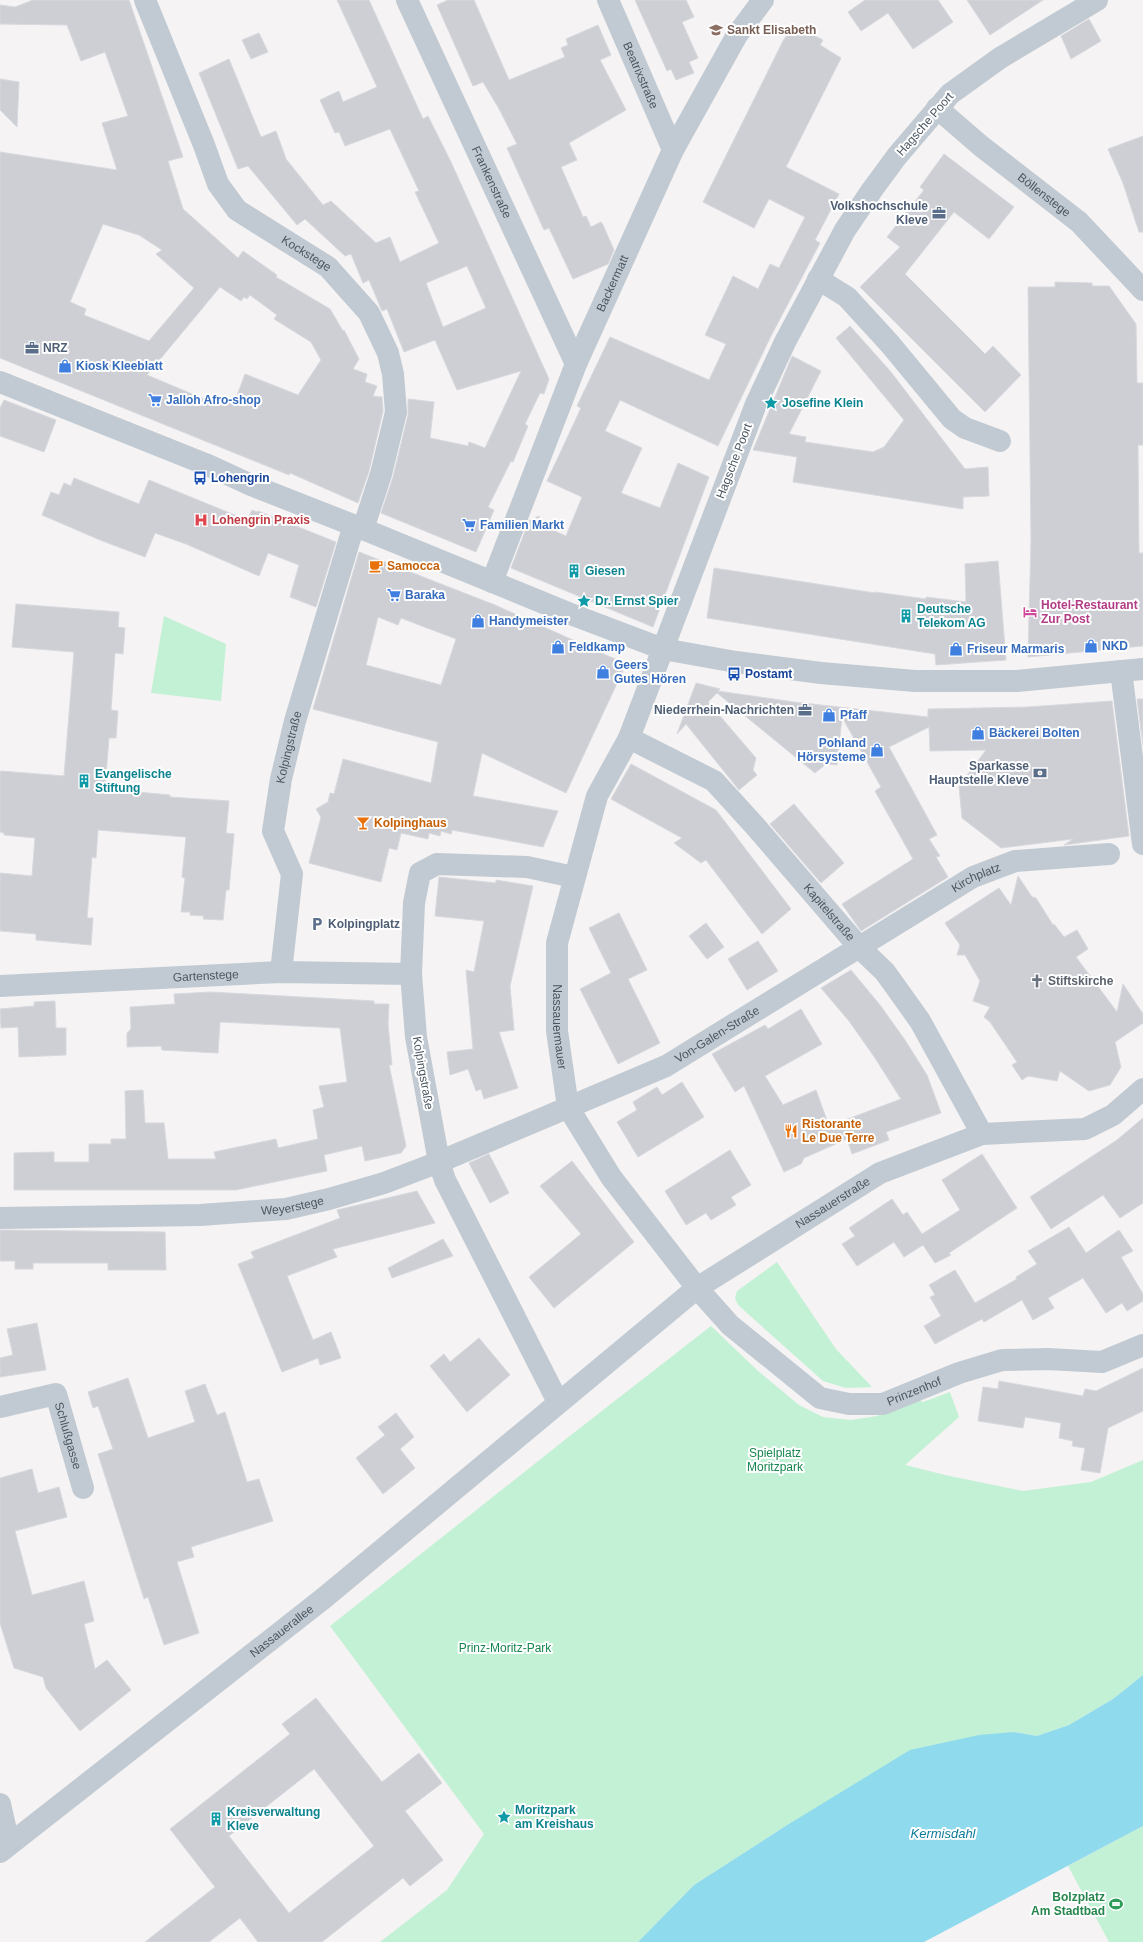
<svg xmlns="http://www.w3.org/2000/svg" width="1143" height="1942" viewBox="0 0 1143 1942" font-family="Arial,sans-serif">
<rect width="100%" height="100%" fill="#f5f3f3"/>
<g fill="#c3f1d5">
<path d="M164,616L226,644L221,701L151,693Z"/>
<path d="M777,1262L836,1349L872,1387L846,1388L823,1381L738,1305L735,1298L737,1291Z"/>
<path d="M711,1326L758,1371L799,1405L823,1417L851,1420L877,1416L918,1400L923,1402L950,1392L959,1417L905,1465L945,1475L1023,1491L1091,1482L1143,1460V1675L1113,1699L1069,1725L1037,1736L1014,1732L784,1827L694,1885L638,1942H380L447,1890L484,1834L330,1626L571,1435Z"/>
<path d="M1143,1826V1942H1109L1068,1866Z"/>
</g>
<path fill="#90daee" d="M1143,1675V1826L924,1942H638L694,1885L784,1827L910,1750L979,1735L1014,1732L1037,1736L1069,1725L1113,1699Z"/>
<g fill="#cdcfd5" stroke="#d7d9de" fill-rule="evenodd">
<path d="M33,0H129L183,157L168,161L183,209L238,258L243,251L277,275L276,277L330,309L343,331L344,330L359,359L353,369L367,374L365,382L377,386L373,396L382,397L383,411L369,471L358,503L290,473L289,475L0,358V152L117,170L102,123L128,116L105,52L81,61L67,25L0,24V5L15,7ZM103,224L139,235L162,250L156,254L194,288L149,341L84,315L86,309L70,302ZM220,287L241,301L244,297L247,299L250,295L277,315L274,319L311,342L321,360L298,395L245,374L235,401L226,397L224,403L205,396L204,399L147,375Z"/>
<path d="M337,0H369L423,119L428,116L451,162L549,379L544,394L540,393L525,424L528,426L513,462L511,461L488,507L494,510L476,552L381,513L393,477L408,415V399L434,402L430,438L468,446L469,442L485,448L521,371L457,390L435,340L404,352L387,309L382,311L369,280L363,283L351,254L345,256L305,219L297,225L248,166L238,169L199,73L229,59L261,137L276,131L286,159L323,205L331,201L376,243L390,237L400,262L439,243L415,192L419,191L390,129L345,146L339,132L335,133L320,100L339,91L343,102L377,87ZM467,266L486,308L443,327L426,283Z"/>
<path d="M448,0H474L509,80L565,57L561,48L568,45L566,39L598,25L611,55L600,60L626,110L569,143L577,160L561,167L583,217L586,216L591,227L601,222L603,225L614,250L608,264L573,279L549,228L544,230L507,148L517,144L498,107L483,82L473,86L437,5Z"/>
<path d="M635,0H686L694,17L682,22L698,58L689,62L694,73L676,80L671,69L667,71Z"/>
<path d="M865,0H938L953,22L913,49L888,13L861,31L848,12Z"/>
<path d="M967,0H1043L990,35Z"/>
<path d="M1089,19L1101,41L1071,59L1061,36Z"/>
<path d="M793,25L823,40L820,45L841,58L786,167L839,194L815,240L820,243L772,334L718,446L620,400L605,431L642,448L621,493L660,508L678,463L709,477L653,627L511,568L529,521L539,516L541,525L566,536L582,497L547,481L581,408L577,406L610,337L709,380L726,344L705,335L733,276L758,289L770,264L779,268L805,217L769,199L754,228L703,202L783,41Z"/>
<path d="M259,33L268,52L251,59L242,40Z"/>
<path d="M0,79L19,82L17,127L0,110Z"/>
<path d="M1143,136V232H1139L1123,183L1108,149Z"/>
<path d="M944,154L1014,207L989,239L954,212L905,274L985,354L993,346L1021,375L985,412L860,287L900,247L887,237L924,190L920,187Z"/>
<path d="M1055,282L1092,283V286H1109L1136,324L1137,383H1143V445H1138L1139,553H1143V646L1028,657L1031,540L1028,287H1055Z"/>
<path d="M850,326L891,372L965,469L988,467L989,496L963,497V509L793,482L797,457L753,450L792,356L821,371L789,434L806,437L805,442L873,452L884,447L904,420L836,338Z"/>
<path d="M4,400L56,420L44,452L0,436V408Z"/>
<path d="M74,478L139,504L149,480L247,520L252,510L257,512L258,511L336,542L316,607L290,597L299,565L268,553L259,576L186,544L155,533L145,557L100,540L42,515L51,492L59,495L64,483L71,486Z"/>
<path d="M359,552L495,605L626,664L566,793L482,753L473,796L558,811L543,847L452,830L451,834L441,831L440,836L429,833L428,839L401,833L397,850L389,848L381,882L309,863L321,817L316,809L328,802L330,793L334,794L343,759L431,783L438,742L313,709ZM378,617L398,625L401,618L456,639L441,685L366,665Z"/>
<path d="M998,561L1006,660L936,665L935,654L707,618L714,568L875,593V592L926,599V597L966,602L965,564Z"/>
<path d="M16,604L119,612L118,627L125,628L123,654L115,653L111,710L118,711L116,738H109L105,789L170,795V797L229,801L226,833L234,834L229,890H226L223,920L203,919L204,916L190,915V912H181L185,878L182,877L186,837L98,830L96,858L92,857L87,918H93L91,945L36,940V934L0,931V873L32,876L35,838L4,835V833L0,832V772L1,771L64,776L74,652L12,647Z"/>
<path d="M696,683L720,689L718,691L794,702L928,717V709L1028,707L1112,701L1129,836L1064,845L1073,839L1001,848L962,818L959,786L986,750L930,751L929,727L889,747L937,835L929,839L940,856L936,857L948,877L861,931L842,904L913,859L875,791L881,787L842,717L837,765L826,764L815,773L717,693L708,702L756,758L753,770L757,775L739,790L686,724L677,734Z"/>
<path d="M1137,699H1143V745Z"/>
<path d="M631,764L716,810L791,909L762,934L706,860L701,863L674,843L682,838L611,799Z"/>
<path d="M794,804L844,863L821,883L770,824Z"/>
<path d="M1018,876L1032,897L1036,898L1053,925L1054,924L1064,937L1077,930L1088,949L1076,957L1117,1012L1123,984L1143,1014V1023L1115,1042L1121,1067L1110,1085L1089,1091L1060,1071L1057,1081L1028,1076L1022,1080L1012,1065L1017,1062L990,1022L984,1017L990,1007L973,1001L980,981L965,955H957L960,945L945,923L999,888L1011,905Z"/>
<path d="M439,877L496,883V880L533,886L510,986L514,1030L499,1032L518,1088L484,1099L481,1089L476,1091L468,1069L450,1075L447,1052L473,1049L466,970L474,972L484,921L435,916Z"/>
<path d="M619,913L647,970L628,979L660,1043L618,1064L580,989L611,973L589,928Z"/>
<path d="M706,923L724,947L707,959L689,936Z"/>
<path d="M758,941L778,971L747,990L728,959Z"/>
<path d="M851,970L880,1005L905,1040L927,1075L941,1113L886,1132L889,1140L852,1154L847,1139L804,1158L801,1164L784,1172L744,1086L735,1092L712,1054L765,1025L768,1029L801,1009L822,1044L765,1076L783,1105L816,1090L829,1126L901,1099L875,1058L849,1021L821,988Z"/>
<path d="M211,992L374,1001V1004H389L388,1025L392,1065H389L406,1146L401,1153L365,1161L362,1146L324,1155L327,1171L236,1190H14V1153L54,1152V1162H89V1144H111V1139H126L125,1091L143,1090L145,1123H164L168,1159H216L214,1152L276,1139L278,1148L318,1139L313,1110L324,1107L319,1086L347,1082L340,1028L220,1022L218,1053L162,1050L161,1046L127,1047V1033L131,1029L130,1007L175,1004L174,994Z"/>
<path d="M55,1001L56,1028H66V1055L19,1057L18,1027L1,1028L0,1009L34,1006V1002Z"/>
<path d="M682,1082L704,1117L638,1157L617,1122L637,1110L633,1102L657,1087L662,1095Z"/>
<path d="M1143,1118V1203L1120,1218L1103,1195L1051,1229L1030,1197L1117,1140Z"/>
<path d="M730,1150L751,1185L731,1197L736,1205L711,1220L706,1213L686,1225L665,1191Z"/>
<path d="M489,1154L509,1193L490,1203L469,1163Z"/>
<path d="M982,1154L1017,1208L949,1253L951,1255L935,1263L923,1245L904,1257L894,1242L857,1266L842,1244L855,1236L849,1228L892,1199L903,1215L907,1212L922,1234L960,1210L942,1180Z"/>
<path d="M572,1161L634,1242L554,1308L529,1277L581,1234L540,1186Z"/>
<path d="M417,1191L435,1223L333,1249L337,1257L287,1276L313,1340L331,1332L341,1358L320,1365L318,1358L282,1372L238,1264L254,1258L251,1252L340,1218L337,1210Z"/>
<path d="M1069,1227L1086,1253L1119,1230L1133,1251L1121,1257L1143,1294V1301L1127,1311L1122,1303L1106,1313L1083,1278L1048,1298L1054,1308L1033,1320L1022,1300L984,1322L982,1319L935,1344L924,1326L941,1316L930,1297L935,1295L929,1285L955,1270L975,1303L1017,1279L1016,1277L1037,1264L1028,1251Z"/>
<path d="M0,1230L165,1232L166,1270H108V1263H33V1269H15V1261H0Z"/>
<path d="M443,1239L453,1256L392,1278L388,1268Z"/>
<path d="M37,1323L46,1370L0,1377V1358L13,1355L7,1329Z"/>
<path d="M479,1338L510,1375L467,1412L430,1366L444,1354L450,1362Z"/>
<path d="M1143,1368V1411L1108,1428L1100,1473L1081,1470L1085,1448L1072,1446L1073,1441L1059,1438L1061,1423L1025,1417L1023,1428L978,1421L983,1387L998,1389L999,1381L1083,1396L1085,1389L1096,1391Z"/>
<path d="M128,1378L148,1438L195,1422L185,1391L205,1384L217,1415L225,1412L247,1482L259,1479L273,1521L191,1547L194,1557L177,1562L199,1633L164,1645L148,1597L144,1599L98,1454L113,1449L98,1406L93,1408L88,1392Z"/>
<path d="M396,1413L414,1437L400,1449L415,1468L383,1494L356,1458L385,1435L378,1427Z"/>
<path d="M32,1469L38,1493L59,1487L67,1517L15,1531L32,1595L84,1581L94,1621L84,1624L95,1669L107,1660L131,1690L80,1731L46,1688L43,1677L14,1668L0,1623V1478Z"/>
<path d="M316,1698L382,1782L419,1753L442,1783L405,1811L443,1860L410,1886L403,1878L322,1942H258L240,1918L209,1942H145L215,1887L170,1829L290,1734L282,1724ZM314,1769L374,1846L289,1913L229,1836Z"/>
</g>
<g fill="none" stroke-linecap="round" stroke-linejoin="round">
<g stroke="#c1cad2" stroke-width="22">
<path id="s1" d="M145,0L204,145L218,184L237,210L328,267L369,313L388,353L393,374L396,412L381,474L363,529"/>
<path id="s2" d="M407,0L576,364"/>
<path id="s3" d="M608,0L673,150"/>
<path id="s4" d="M1097,0L1000,58L950,94L897,156L872,190L845,230L785,342L756,404L629,738L597,796L557,943V1031L568,1107L611,1177L697,1288L730,1325L820,1398L849,1404H883L959,1373L1002,1360L1048,1359L1102,1362L1143,1345"/>
<path id="s5" d="M937,108L981,146L1079,222L1143,290"/>
<path d="M818,279L847,297L890,344L952,419L965,428L1000,441"/>
<path d="M0,382L210,466L251,485L363,529L568,613L663,649L736,662L821,673L915,681H1017L1143,669"/>
<path id="s6" d="M492,582L576,364L673,150L737,35L763,0"/>
<path d="M1121,671L1143,844"/>
<path id="s7" d="M629,738L714,781L755,826L859,947L885,972L920,1021L982,1134"/>
<path id="s8" d="M281,972L292,874L273,831L281,779L295,721L354,525"/>
<path id="s9" d="M0,986L281,972L411,974"/>
<path id="s10" d="M0,1218L200,1215L286,1209L329,1199L384,1183L439,1162L666,1066L973,877L1015,861L1109,854"/>
<path d="M558,1402L445,1180L439,1162L416,1037L411,974L414,903L420,873L437,864L527,867L574,877"/>
<path id="s11" d="M0,1407L56,1394L83,1488"/>
<path d="M0,1804L9,1844"/>
<path id="s12" d="M0,1852L324,1598L697,1288L880,1173L982,1134L1085,1129L1113,1115L1143,1089"/>
</g>
</g>
<defs>
<g id="school-bare" transform="scale(1.08)"><path d="M0-5L7-2L0 1L-7-2ZM-4 1L0 2.5L4 1V4Q0 6-4 4Z" fill="#8d6e63" stroke="#fff" stroke-width="2.5" paint-order="stroke"/></g>
<g id="office-bare" transform="scale(1.08)"><path d="M-6-3h4V-5.5h4V-3h4V5H-6ZM-1-4.5V-3h2v-1.5ZM-6 0V1H6V0Z" fill="#5c6f8a" stroke="#fff" stroke-width="2.5" paint-order="stroke"/></g>
<g id="shop-bare" transform="scale(1.08)"><path d="M-5-2.5h2.3a2.7 3.5 0 0 1 5.4 0H5L5.5 6h-11ZM-1.5-2.5h3a1.5 2.3 0 0 0-3 0Z" fill="#3f7fe0" stroke="#fff" stroke-width="2.5" paint-order="stroke"/></g>
<g id="supermarket-bare" transform="scale(1.08)"><path d="M-6-5.5h2.5l.6 2H6L4.5 2H-2.5L-4.4-4H-6ZM-1.5 3.2a1.3 1.3 0 1 0 .1 0ZM3 3.2a1.3 1.3 0 1 0 .1 0Z" fill="#3f7fe0" stroke="#fff" stroke-width="2.5" paint-order="stroke"/></g>
<g id="sight-bare" transform="scale(1.08)"><path d="M0-6L1.8-2.2L6-1.7L2.9 1.2L3.7 5.4L0 3.3L-3.7 5.4L-2.9 1.2L-6-1.7L-1.8-2.2Z" fill="#0f9aa8" stroke="#fff" stroke-width="2.5" paint-order="stroke"/></g>
<g id="bus-bare" transform="scale(1.08)"><path d="M-5-6H5V4H4V6H2V4H-2V6H-4V4H-5ZM-3.5-4V0h7V-4ZM-3.5 1.2v1.5H-2V1.2ZM2 1.2v1.5H3.5V1.2Z" fill="#1a4fb4" stroke="#fff" stroke-width="2.5" paint-order="stroke"/></g>
<g id="hospital-bare" transform="scale(1.08)"><path d="M-5-5h3v3.5h4V-5h3V5h-3V1.5h-4V5h-3Z" fill="#e0444e" stroke="#fff" stroke-width="2.5" paint-order="stroke"/></g>
<g id="cafe-bare" transform="scale(1.08)"><path d="M-5.5-4.5H6V0H3Q3 3.5 0 3.5H-2.5Q-5.5 3.5-5.5 0ZM3-3.2v2h1.7v-2ZM-6 4.5H4V6H-6Z" fill="#e8710a" stroke="#fff" stroke-width="2.5" paint-order="stroke"/></g>
<g id="building-bare" transform="scale(1.08)"><path d="M-4-6H4V6H1V3H-1V6H-4ZM-2.5-4.3h1.7v1.8h-1.7ZM.8-4.3h1.7v1.8H.8ZM-2.5-1h1.7V.8h-1.7ZM.8-1h1.7V.8H.8Z" fill="#0f9aa8" stroke="#fff" stroke-width="2.5" paint-order="stroke"/></g>
<g id="hotel-bare" transform="scale(1.08)"><path d="M-6-4.5h1.5V1H6V5H4.5V3h-9V5H-6ZM-4 0a1.8 1.8 0 1 1 3.6 0ZM.5 0V-2.5h3Q6-2.5 6 0Z" fill="#d1479c" stroke="#fff" stroke-width="2.5" paint-order="stroke"/></g>
<g id="bank-bare" transform="scale(1.08)"><path d="M-6-4H6V4H-6ZM0-2.3a2.3 2.3 0 1 0 0 4.6a2.3 2.3 0 1 0 0-4.6Z" fill="#5c6f8a" stroke="#fff" stroke-width="2.5" paint-order="stroke"/></g>
<g id="bar-bare" transform="scale(1.08)"><path d="M-6-5H6L.8 .8V4.5H3.5V6h-7V4.5H-.8V.8Z" fill="#e8710a" stroke="#fff" stroke-width="2.5" paint-order="stroke"/></g>
<g id="parking-bare" transform="scale(1.08)"><path d="M-3.5-5.5H1a3.5 3.5 0 0 1 0 7H-1V5.5H-3.5ZM-1-3.4V-.6H.8a1.4 1.4 0 0 0 0-2.8Z" fill="#5c6f8a" stroke="#fff" stroke-width="2.5" paint-order="stroke"/></g>
<g id="church-bare" transform="scale(1.08)"><path d="M-1.2-6h2.4v3.5h3.3v2.4h-3.3V6h-2.4V-.1h-3.3v-2.4h3.3Z" fill="#6b7280" stroke="#fff" stroke-width="2.5" paint-order="stroke"/></g>
<g id="restaurant-bare" transform="scale(1.08)"><path d="M-5-6h1v4h1v-4h1v4h1v-4h1v5L-1.5 .5V6h-2V.5L-5-1ZM5-6V6H3V1.5H1.5Q1.5-4 5-6Z" fill="#e8710a" stroke="#fff" stroke-width="2.5" paint-order="stroke"/></g>
<g id="stadium-bare" transform="scale(1.08)"><path d="M0-5a6.5 5 0 1 0 0 10a6.5 5 0 1 0 0-10ZM-3.5-1.8h7v3.6h-7Z" fill="#2e9e5b" stroke="#fff" stroke-width="2.5" paint-order="stroke"/></g>
</defs>
<g fill-rule="evenodd">
<use href="#school-bare" x="716" y="30"/>
<use href="#office-bare" x="939" y="213"/>
<use href="#office-bare" x="32" y="348"/>
<use href="#shop-bare" x="65" y="366"/>
<use href="#supermarket-bare" x="155" y="400"/>
<use href="#sight-bare" x="771" y="403"/>
<use href="#bus-bare" x="200" y="478"/>
<use href="#hospital-bare" x="201" y="520"/>
<use href="#supermarket-bare" x="469" y="525"/>
<use href="#cafe-bare" x="376" y="566"/>
<use href="#building-bare" x="574" y="571"/>
<use href="#supermarket-bare" x="394" y="595"/>
<use href="#sight-bare" x="584" y="601"/>
<use href="#hotel-bare" x="1030" y="612"/>
<use href="#building-bare" x="906" y="616"/>
<use href="#shop-bare" x="478" y="621"/>
<use href="#shop-bare" x="1091" y="646"/>
<use href="#shop-bare" x="558" y="647"/>
<use href="#shop-bare" x="956" y="649"/>
<use href="#shop-bare" x="603" y="672"/>
<use href="#bus-bare" x="734" y="674"/>
<use href="#office-bare" x="805" y="710"/>
<use href="#shop-bare" x="829" y="715"/>
<use href="#shop-bare" x="978" y="733"/>
<use href="#shop-bare" x="877" y="750"/>
<use href="#bank-bare" x="1040" y="773"/>
<use href="#building-bare" x="84" y="781"/>
<use href="#bar-bare" x="363" y="823"/>
<use href="#parking-bare" x="317" y="924"/>
<use href="#church-bare" x="1037" y="981"/>
<use href="#restaurant-bare" x="791" y="1131"/>
<use href="#sight-bare" x="504" y="1817"/>
<use href="#building-bare" x="216" y="1819"/>
<use href="#stadium-bare" x="1116" y="1904"/>
</g>
<g text-anchor="middle" stroke-width="4" stroke-linejoin="round" paint-order="stroke">
<g font-size="12" font-weight="bold" fill="#785e54" stroke="#fff" text-anchor="start">
<text x="727" y="34">Sankt Elisabeth</text>
</g>
<g font-size="12" fill="#4a5661" stroke="#fff">
<text dy="4" stroke="none"><textPath href="#s3" startOffset="82">Beatrixstraße</textPath></text>
<text transform="translate(925 124) rotate(-49)" y="4">Hagsche Poort</text>
<text dy="4" stroke="none"><textPath href="#s2" startOffset="201">Frankenstraße</textPath></text>
<text dy="4" stroke="none"><textPath href="#s5" startOffset="138">Böllenstege</textPath></text>
<text dy="4" stroke="none"><textPath href="#s1" startOffset="312">Kockstege</textPath></text>
<text dy="4" stroke="none"><textPath href="#s6" startOffset="322">Backermatt</textPath></text>
<text transform="translate(734 461) rotate(-69)" y="4">Hagsche Poort</text>
<text dy="4" stroke="none"><textPath href="#s8" startOffset="231">Kolpingstraße</textPath></text>
<text dy="4" stroke="none"><textPath href="#s10" startOffset="1056">Kirchplatz</textPath></text>
<text dy="4" stroke="none"><textPath href="#s7" startOffset="270">Kapitelstraße</textPath></text>
<text dy="4" stroke="none"><textPath href="#s9" startOffset="206">Gartenstege</textPath></text>
<text dy="4" stroke="none"><textPath href="#s4" startOffset="1202">Nassauermauer</textPath></text>
<text dy="4" stroke="none"><textPath href="#s10" startOffset="753">Von-Galen-Straße</textPath></text>
<text transform="translate(423 1073) rotate(80)" y="4">Kolpingstraße</text>
<text dy="4" stroke="none"><textPath href="#s12" startOffset="1057">Nassauerstraße</textPath></text>
<text dy="4" stroke="none"><textPath href="#s10" startOffset="293">Weyerstege</textPath></text>
<text dy="4" stroke="none"><textPath href="#s4" startOffset="1768">Prinzenhof</textPath></text>
<text dy="4" stroke="none"><textPath href="#s11" startOffset="101">Schlußgasse</textPath></text>
<text dy="4" stroke="none"><textPath href="#s12" startOffset="358">Nassauerallee</textPath></text>
</g>
<g font-size="12" font-weight="bold" fill="#4e5e75" stroke="#fff" text-anchor="end">
<text x="928" y="210">Volkshochschule<tspan x="928" dy="14">Kleve</tspan></text>
<text x="43" y="352" text-anchor="start">NRZ</text>
<text x="794" y="714">Niederrhein-Nachrichten</text>
<text x="1029" y="770">Sparkasse<tspan x="1029" dy="14">Hauptstelle Kleve</tspan></text>
<text x="328" y="928" text-anchor="start">Kolpingplatz</text>
</g>
<g font-size="12" font-weight="bold" fill="#366cbe" stroke="#fff" text-anchor="start">
<text x="76" y="370">Kiosk Kleeblatt</text>
<text x="166" y="404">Jalloh Afro-shop</text>
<text x="480" y="529">Familien Markt</text>
<text x="405" y="599">Baraka</text>
<text x="489" y="625">Handymeister</text>
<text x="1102" y="650">NKD</text>
<text x="569" y="651">Feldkamp</text>
<text x="967" y="653">Friseur Marmaris</text>
<text x="614" y="669">Geers<tspan x="614" dy="14">Gutes Hören</tspan></text>
<text x="840" y="719">Pfaff</text>
<text x="989" y="737">Bäckerei Bolten</text>
<text x="866" y="747" text-anchor="end">Pohland<tspan x="866" dy="14">Hörsysteme</tspan></text>
</g>
<g font-size="12" font-weight="bold" fill="#0d838f" stroke="#fff" text-anchor="start">
<text x="782" y="407">Josefine Klein</text>
<text x="585" y="575">Giesen</text>
<text x="595" y="605">Dr. Ernst Spier</text>
<text x="917" y="613">Deutsche<tspan x="917" dy="14">Telekom AG</tspan></text>
<text x="95" y="778">Evangelische<tspan x="95" dy="14">Stiftung</tspan></text>
<text x="515" y="1814">Moritzpark<tspan x="515" dy="14">am Kreishaus</tspan></text>
<text x="227" y="1816">Kreisverwaltung<tspan x="227" dy="14">Kleve</tspan></text>
</g>
<g font-size="12" font-weight="bold" fill="#164399" stroke="#fff" text-anchor="start">
<text x="211" y="482">Lohengrin</text>
<text x="745" y="678">Postamt</text>
</g>
<g font-size="12" font-weight="bold" fill="#be3a42" stroke="#fff" text-anchor="start">
<text x="212" y="524">Lohengrin Praxis</text>
</g>
<g font-size="12" font-weight="bold" fill="#c56008" stroke="#fff" text-anchor="start">
<text x="387" y="570">Samocca</text>
<text x="374" y="827">Kolpinghaus</text>
<text x="802" y="1128">Ristorante<tspan x="802" dy="14">Le Due Terre</tspan></text>
</g>
<g font-size="12" font-weight="bold" fill="#b23c85" stroke="#fff" text-anchor="start">
<text x="1041" y="609">Hotel-Restaurant<tspan x="1041" dy="14">Zur Post</tspan></text>
</g>
<g font-size="12" font-weight="bold" fill="#5b616d" stroke="#fff" text-anchor="start">
<text x="1048" y="985">Stiftskirche</text>
</g>
<g font-size="12" fill="#17864f" stroke="#fff">
<text x="775" y="1457">Spielplatz<tspan x="775" dy="14">Moritzpark</tspan></text>
<text x="505" y="1652">Prinz-Moritz-Park</text>
</g>
<g font-size="12" font-weight="bold" fill="#27864d" stroke="#fff" text-anchor="end">
<text x="1105" y="1901">Bolzplatz<tspan x="1105" dy="14">Am Stadtbad</tspan></text>
</g>
<g font-size="13" font-style="italic" fill="#0c7c9b" stroke="#fff">
<text x="943" y="1838">Kermisdahl</text>
</g>
</g>
</svg>
